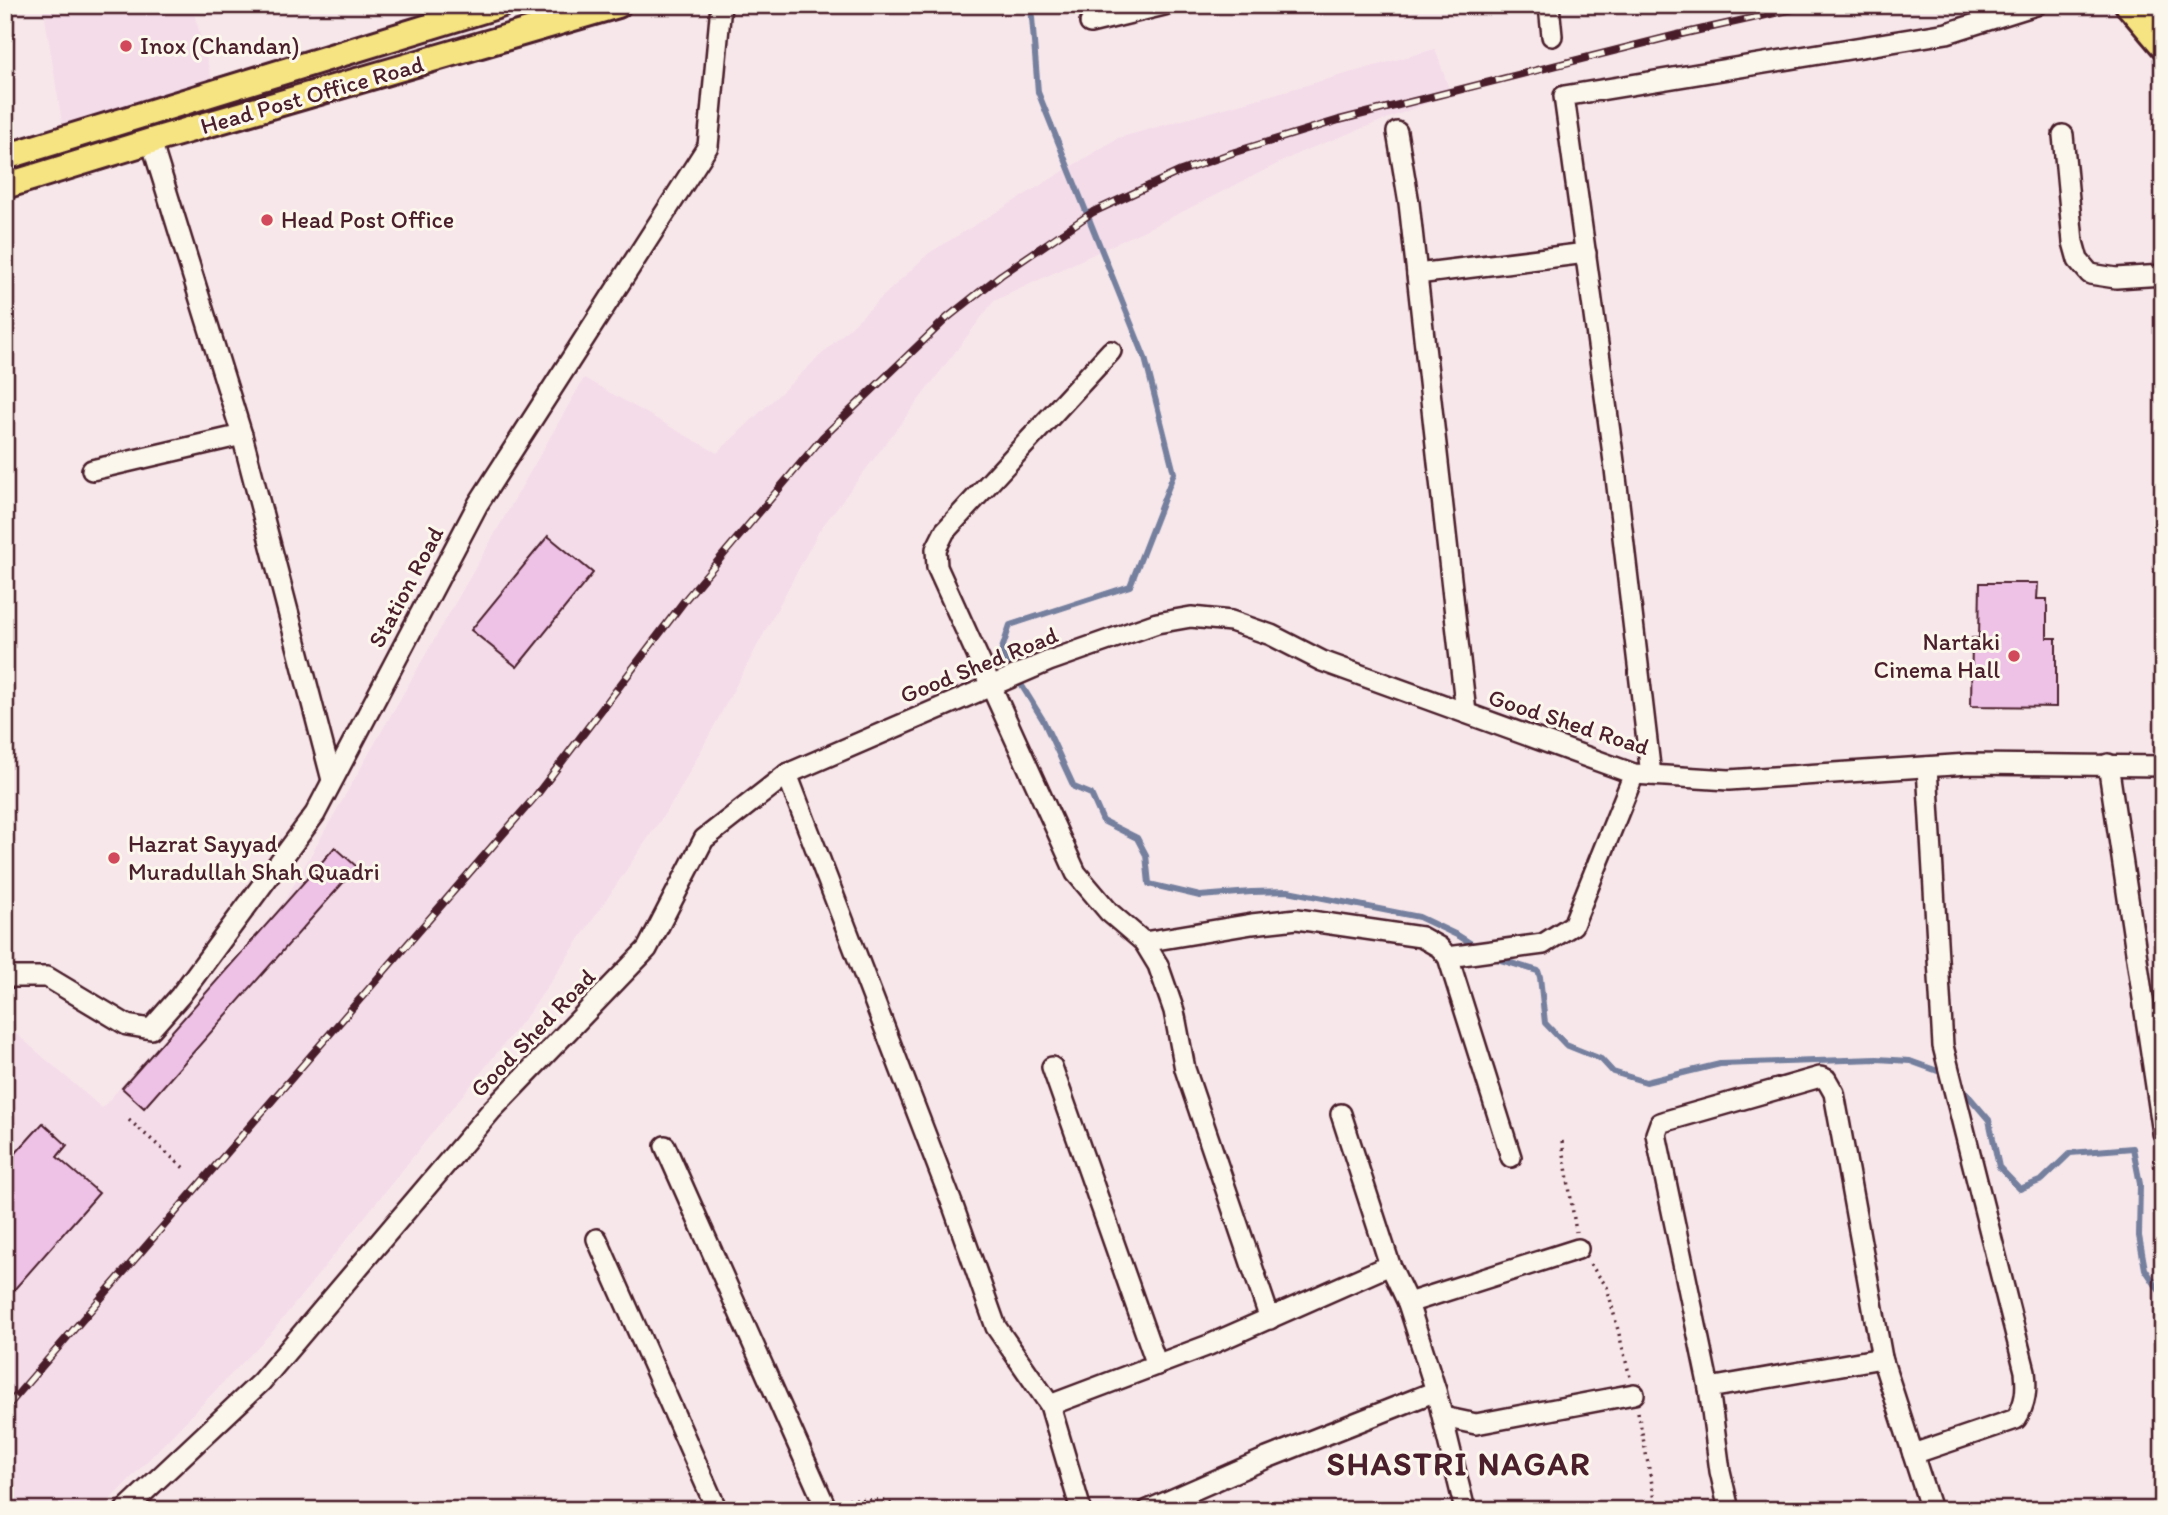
<svg xmlns="http://www.w3.org/2000/svg" width="2168" height="1515" viewBox="0 0 2168 1515" font-family="Itim,sans-serif">
<rect width="100%" height="100%" fill="#f7e7ea"/>
<filter id="ink" filterUnits="userSpaceOnUse"><feTurbulence type="fractalNoise" baseFrequency=".0143" numOctaves="2"/><feDisplacementMap in="SourceGraphic" scale="14" xChannelSelector="R" yChannelSelector="G"/><feConvolveMatrix kernelMatrix="1 2 1 2 8 2 1 2 1" color-interpolation-filters="sRGB"/></filter>
<g filter="url(#ink)">
<g fill="#f4dce9">
<path d="M43,5H192L214,87L63,129Z"/>
<path d="M1435,49L1451,94L1301,152L1168,219L994,301L819,531L676,797L532,1009L272,1332L100,1510H5V1024L102,1108L284,902L584,378L717,453L929,253L1118,138Z"/>
</g>
<g fill="none" stroke-linecap="round" stroke-linejoin="round">
<g stroke="#747f9e" stroke-width="6">
<path d="M1031,5L1038,92L1145,358L1174,473L1130,586L1010,625L1001,652L1043,720L1074,787L1091,794L1103,821L1137,838L1146,855L1149,884L1200,896L1251,892L1288,891L1419,917L1459,936L1478,948"/>
<path d="M1494,958L1538,971L1540,977L1545,1023L1566,1045L1601,1059L1613,1072L1646,1082L1720,1064L1877,1059L1910,1061L1946,1074"/>
<path d="M1960,1086L1989,1120L1999,1167L2020,1189L2042,1180L2070,1153L2133,1148L2140,1184L2139,1236L2145,1269L2159,1290L2163,1291"/>
</g>
</g>
<g fill="#eec1e6" stroke="#4a1f2b" stroke-width="2">
<path d="M548,536L593,573L517,667L471,630Z"/>
<path d="M1980,583H2038L2037,599H2047V638H2056V707L1971,706L1972,638H1979Z"/>
<path d="M335,847L357,867L144,1108L122,1088Z"/>
<path d="M43,1123L67,1145L57,1157L99,1193L5,1300V1165Z"/>
</g>
<g fill="none" stroke-linecap="round" stroke-linejoin="round">
<g stroke="#4a1f2b" stroke-width="24">
<g id="minor">
<path d="M1549,5L1552,36"/>
<path d="M2156,5L2163,13"/>
<path d="M1090,23L1164,5"/>
<path d="M1397,132L1409,203L1466,713"/>
<path d="M2063,135L2073,242L2078,260L2090,274L2116,278L2163,275"/>
<path d="M1417,274L1586,253"/>
<path d="M1111,351L945,531L936,549L937,567L1076,873L1109,912L1144,942L1158,965L1174,1011L1185,1069L1270,1319"/>
<path d="M242,435L332,780"/>
<path d="M92,470L242,435L151,141"/>
<path d="M2108,764L2163,1133"/>
<path d="M787,774L953,1206L996,1327L1050,1405L1081,1510"/>
<path d="M1651,775L1615,469L1564,96L1947,33L2036,5"/>
<path d="M1144,942L1252,924L1297,919L1421,937L1439,947L1448,957L1511,1157"/>
<path d="M1448,957L1543,944L1573,925L1634,774"/>
<path d="M5,977H47L127,1025L151,1029L180,996L315,814L478,504L708,146L721,5"/>
<path d="M1052,1067L1157,1365"/>
<path d="M1341,1114L1390,1265L1408,1303L1436,1391L1465,1510"/>
<path d="M665,1146L827,1510"/>
<path d="M597,1239L717,1510"/>
<path d="M1408,1303L1578,1249"/>
<path d="M1709,1388L1882,1358"/>
<path d="M1050,1405L1209,1345L1390,1265"/>
<path d="M1443,1417L1476,1424L1634,1394"/>
<path d="M1913,1454L2016,1419C2026,1403 2027,1390 2025,1371L1943,1046L1927,767"/>
<path d="M125,1510L261,1382L491,1111L647,949L704,839L787,774L1049,661L1157,623L1191,617L1231,621L1271,635L1322,661L1634,774L1729,780L1968,764L2163,766"/>
<path d="M1148,1510L1267,1458L1436,1391"/>
<path d="M1729,1510L1720,1471L1709,1388L1656,1134L1660,1123L1666,1121L1820,1077L1826,1079L1834,1093L1882,1358L1931,1510"/>
</g>
</g>
<g stroke="#4a1f2b" stroke-width="30">
<g id="major">
<path d="M2128,5L2163,46"/>
<path d="M5,157L500,5"/>
<path d="M5,186L151,141L618,5"/>
</g>
</g>
<g stroke="#4a1f2b" stroke-width="3.5" stroke-dasharray="2 5" stroke-linecap="butt">
<path d="M129,1120L185,1169"/>
<path d="M1562,1141L1576,1232"/>
<path d="M1590,1264L1607,1287L1630,1377"/>
<path d="M1638,1412L1657,1510"/>
<path d="M848,1499L881,1500L910,1510"/>
</g>
<use href="#minor" stroke="#fbf7ec" stroke-width="19"/>
<use href="#major" stroke="#f6e381" stroke-width="24"/>
<g stroke="#4a1f2b" stroke-width="8">
<path id="rail" d="M5,1409L535,797L685,600L822,438L947,318L1001,275L1093,212L1181,171L1235,152L1339,120L1677,35L1811,5"/>
</g>
<use href="#rail" stroke="#fbf7ec" stroke-width="5" stroke-dasharray="16" stroke-linecap="butt"/>
</g>
</g>
<g fill="#d1495b" stroke="#fbf7ec" stroke-width="2.5">
<circle cx="126" cy="46" r="7"/>
<circle cx="267" cy="220" r="7"/>
<circle cx="2014" cy="656" r="7"/>
<circle cx="114" cy="858" r="7"/>
</g>
<g text-anchor="middle" stroke-width="6" stroke-linejoin="round" paint-order="stroke">
<g font-size="24" fill="#4a1f2b" stroke="#fbf7ec" text-anchor="start">
<text x="140" y="54">Inox (Chandan)</text>
<text x="281" y="228">Head Post Office</text>
<text x="2000" y="650" text-anchor="end">Nartaki<tspan x="2000" dy="28">Cinema Hall</tspan></text>
<text x="128" y="852">Hazrat Sayyad<tspan x="128" dy="28">Muradullah Shah Quadri</tspan></text>
</g>
<g font-size="24" fill="#4a1f2b" stroke="#fbf7ec">
<text transform="translate(312 95) rotate(-16)" y="8">Head Post Office Road</text>
<text transform="translate(406 587) rotate(-62)" y="8">Station Road</text>
<text transform="translate(979 665) rotate(-22)" y="8">Good Shed Road</text>
<text transform="translate(1569 722) rotate(18)" y="8">Good Shed Road</text>
<text transform="translate(533 1033) rotate(-46)" y="8">Good Shed Road</text>
</g>
<g font-size="32" font-weight="bold" letter-spacing="2" fill="#4a1f2b" stroke="#fbf7ec">
<text x="1459" y="1475">SHASTRI NAGAR</text>
</g>
</g>
<rect width="2168" height="1515" fill="none" stroke="#fbf7ec" stroke-width="28"/>
<rect x="14" y="14" width="2140" height="1487" fill="none" stroke="#4a1f2b" stroke-width="2.5" filter="url(#ink)"/>
</svg>
